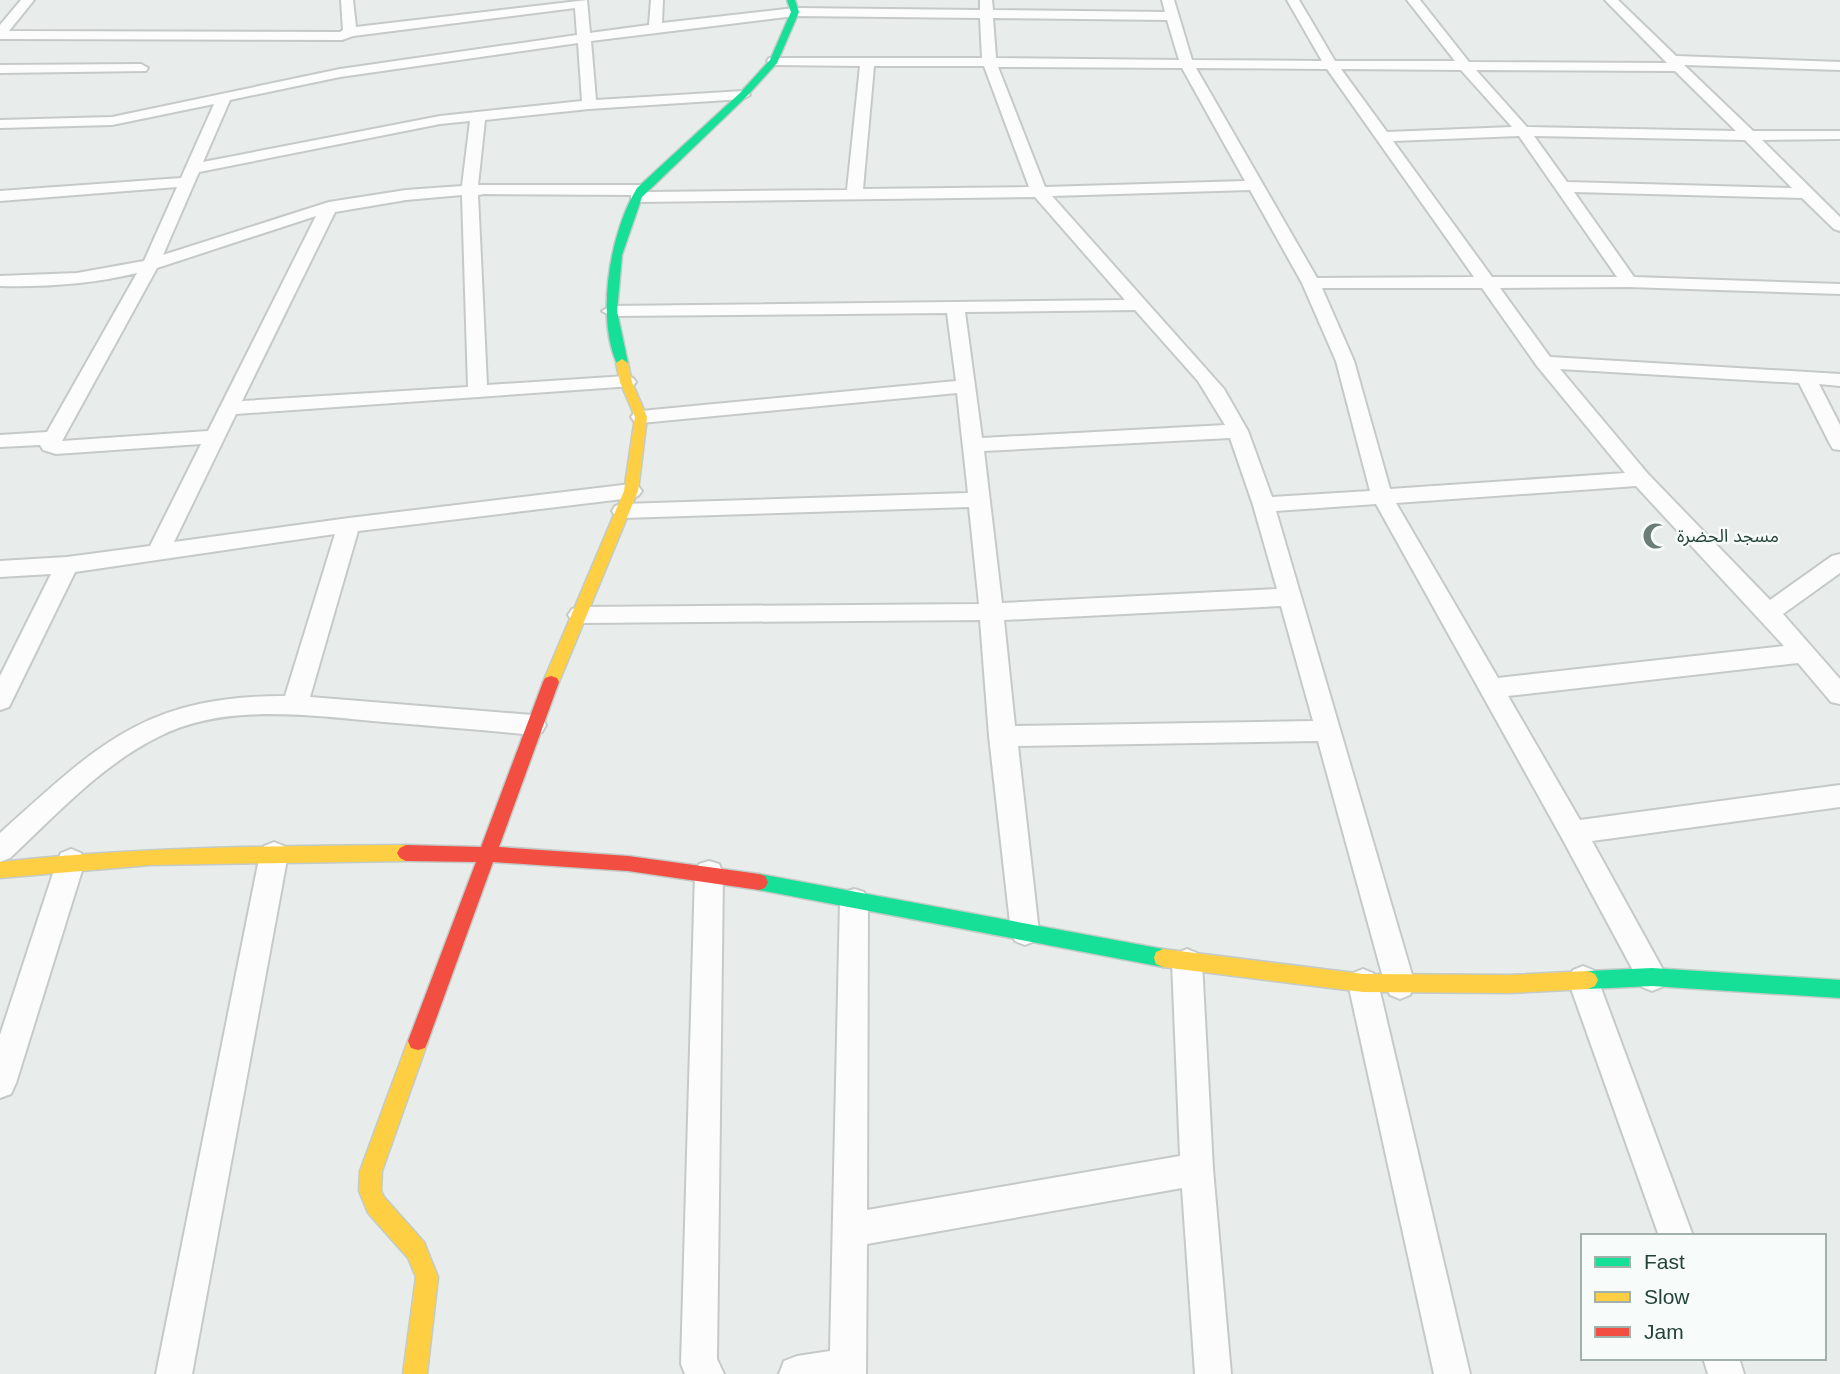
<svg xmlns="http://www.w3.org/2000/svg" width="1840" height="1374" viewBox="0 0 1840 1374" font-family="Arial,'Noto Sans Arabic',sans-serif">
<rect width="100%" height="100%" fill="#e8edeb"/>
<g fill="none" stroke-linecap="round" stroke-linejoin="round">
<g stroke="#c5cac8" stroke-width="4">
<g id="street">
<path d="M21,0H34L9,31L340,32L343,30L341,0H353L356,27L587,0L590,33L649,25L651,0H663L662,23L795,8L980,10V0H992L993,10L1165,12L1162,0H1174L1192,60L1322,61L1287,0H1299L1335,61H1455L1407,0H1420L1469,62L1667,63L1605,0H1618L1676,56L1840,62V70L1684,65L1753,131H1840V139L1762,140L1840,217V231L1834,229L1802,198L1574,192L1634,277L1840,284V294L1629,287L1500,288L1550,357L1840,374V386L1819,384L1840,425V450L1833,449L1830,444L1799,383L1560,369L1648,474L1770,600L1832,556L1840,554V573L1783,614L1840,679V704L1831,702L1798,663L1508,696L1580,820L1840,785V807L1592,841L1667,977L1662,987L1652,991L1642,987L1563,840L1376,504L1276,511L1415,985L1410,995L1400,999L1390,995L1385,985L1318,741L1018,746L1039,932L1035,941L1025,945L1015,941L1011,932L989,736L980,620L580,623L572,621L568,615L572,609L580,607L979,604L969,507L623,518L615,516L612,511L615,506L623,504L968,493L957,393L641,423L634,421L631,417L634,413L641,411L956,381L947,313L611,316L602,311L611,306L1125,300L1035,197L637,202L631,200V195L484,194L478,195L487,385L626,376L633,378L636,382L633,386L236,414L174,542L349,518L631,484L638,486L642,491L638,496L631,498L358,531L310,697L533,715L542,718L546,725L542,732L533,735C483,730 434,726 384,722C312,716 225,702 158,737C100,766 56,815 10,858L0,862V833C98,745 144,696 285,696L335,534L75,572L9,707L0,710V676L51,574L0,577V561L67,557L150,546L201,444L56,454L43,450L40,445L0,447V435L47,432L137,273C92,284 46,287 0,286V276L77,273L144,261L177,187L0,201V191L181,178L214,104L112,125L0,128V120L112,117L340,69L577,35L575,8L353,36L342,40L0,39V25ZM795,16L980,18L982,58H769L767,61L774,65L860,66L847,190L647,192V187L641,185H478L485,120L589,109L743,99L750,95L743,91L596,100L591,41ZM993,18L1167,20L1179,60L996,58ZM578,43L582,101L440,116L203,162L230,100L340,77ZM874,66H984L1029,187L863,189ZM998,67L1182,68L1245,181L1045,187ZM1196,68L1327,69L1474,277L1317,278ZM1341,69L1461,70L1512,127L1387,132ZM1476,70L1675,71L1736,131L1527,127ZM470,121L462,186L406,190L329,202L163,255L199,172L440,124ZM1519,136L1617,277H1492L1393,141ZM1534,136L1745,140L1792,188L1567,182ZM1250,190L1302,283L1336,361L1370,491L1272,497L1248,431L1224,389L1052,196ZM462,195L468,387L242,401L335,212L406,200ZM316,216L208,431L62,441L157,268ZM1322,288H1482L1537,366L1625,473L1390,489L1354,361ZM1135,310L1198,381L1225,425L982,438L965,312ZM1230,438L1253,505L1277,589L1002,603L984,451ZM1636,486L1784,646L1498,678L1396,503ZM1281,606L1313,721L1015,726L1004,620Z"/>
<path d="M141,64L148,68L146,71L0,73V65Z"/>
<path d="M274,842L284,846L288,854L192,1374H156L260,854L264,846Z"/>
<path d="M71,849L81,853L85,861L16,1083L11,1094L0,1098V1035L57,861L61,853Z"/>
<path d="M709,861L719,864L723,873L717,1359L724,1374H685L681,1364L695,873L699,864Z"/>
<path d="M854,889L864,892L868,901L867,1210L1180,1156L1172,962L1177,953L1187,949L1197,953L1202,962L1213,1169L1231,1374H1195L1182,1188L867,1244L866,1374H779L784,1361L797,1356L830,1351L840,901L844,892Z"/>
<path d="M1583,966L1593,970L1598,980L1693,1236H1659L1568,980L1573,970Z"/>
<path d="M1363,969L1373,973L1378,983L1470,1374H1434L1348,983L1353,973Z"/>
<path d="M1703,1358H1739L1744,1374H1708Z"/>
</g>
</g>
<g stroke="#c3cbc8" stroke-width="3">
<g id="fast">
<path d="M787,0H795L799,12L777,63L746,97L642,197L622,255L617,311L628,363L626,366H618C595,318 610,232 637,188L740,93L770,60L791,12Z"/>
<path d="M759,874L1163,949L1170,952L1172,958L1170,964L1163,967L759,890L753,888L750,882L753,876Z"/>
<path d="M1652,968L1840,980V998L1652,986L1588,989L1581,986L1578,980L1581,974L1588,971Z"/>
</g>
</g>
<g stroke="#c3cbc8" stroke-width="3">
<g id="slow">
<path d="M622,359L628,363L632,382L647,417L638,491L559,682L557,686H545L543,682L624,491L635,417L620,382L616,363Z"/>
<path d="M406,845L412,848L415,853L412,858L406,861L151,865L0,878V862C135,847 270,846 406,845Z"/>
<path d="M1163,949L1363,974L1509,975L1588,971L1595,974L1598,980L1595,986L1588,989L1509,993L1363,992L1163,967L1156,964L1154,958L1156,952Z"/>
<path d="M418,1032L425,1034L428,1041L382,1171L381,1191L384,1197L424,1242L438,1277L427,1374H403L416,1277L408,1258L368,1213L359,1191L360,1171L408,1041L411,1034Z"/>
</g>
</g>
<g stroke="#c3cbc8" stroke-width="3">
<path id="jam" d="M551,676L557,678L559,682L499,847L628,856L759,874L765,876L768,882L765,888L759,890L628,871L493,862L428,1041L425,1048L418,1050L411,1048L408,1041L476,862L406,861L400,858L397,853L400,848L406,845L481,847L543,682L545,678Z"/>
</g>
<use href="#street" fill="#fcfcfc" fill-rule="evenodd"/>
<use href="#fast" fill="#16e098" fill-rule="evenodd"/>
<use href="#slow" fill="#ffcf43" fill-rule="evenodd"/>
<use href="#jam" fill="#f24e42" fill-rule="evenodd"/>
</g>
<defs>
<g id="mosque-bare" transform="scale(2.1)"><path d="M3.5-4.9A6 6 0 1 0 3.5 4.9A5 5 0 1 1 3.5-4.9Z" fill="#697e78" stroke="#f7fbf9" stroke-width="2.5" paint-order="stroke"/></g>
</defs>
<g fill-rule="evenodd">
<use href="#mosque-bare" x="1656" y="536"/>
</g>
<g text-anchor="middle" stroke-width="5" stroke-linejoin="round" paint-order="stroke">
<g font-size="18" fill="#24423a" stroke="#f7fbf9" text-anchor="start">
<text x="1677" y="542">مسجد الحضرة</text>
</g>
</g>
<rect x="1581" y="1234" width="245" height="126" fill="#f7fbf9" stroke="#a3b1ad" stroke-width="2"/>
<rect x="1595" y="1257" width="35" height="10" fill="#16e098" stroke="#a3b1ad" stroke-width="2"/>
<text x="1644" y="1269" font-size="21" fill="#24423a">Fast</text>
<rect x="1595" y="1292" width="35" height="10" fill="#ffcf43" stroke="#a3b1ad" stroke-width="2"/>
<text x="1644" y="1304" font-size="21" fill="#24423a">Slow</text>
<rect x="1595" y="1327" width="35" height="10" fill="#f24e42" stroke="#a3b1ad" stroke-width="2"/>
<text x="1644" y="1339" font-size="21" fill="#24423a">Jam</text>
</svg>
